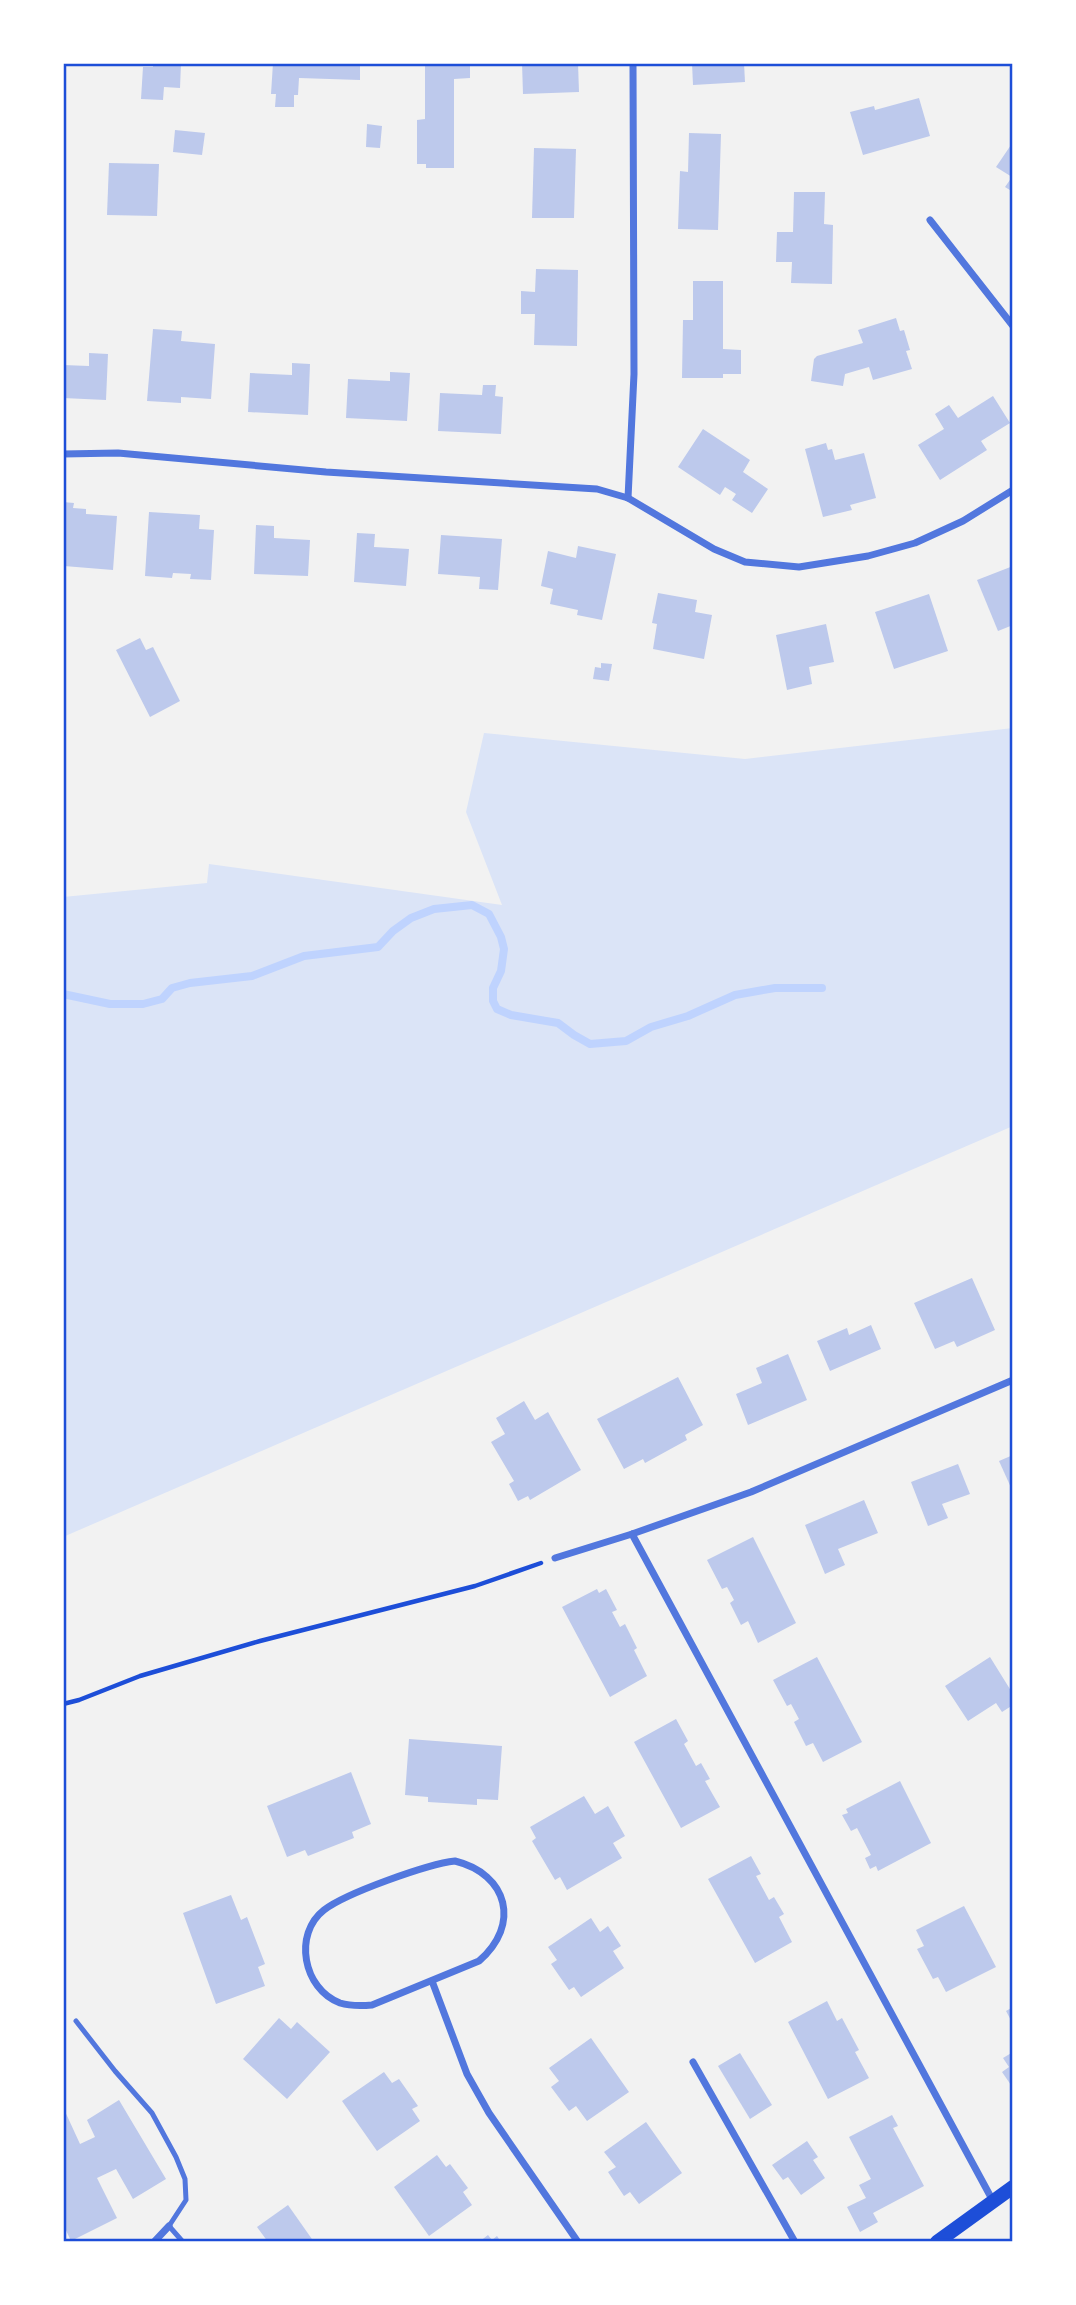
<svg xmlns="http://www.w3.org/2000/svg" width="1076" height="2305" viewBox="0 0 1076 2305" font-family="'Noto Serif',serif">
<rect width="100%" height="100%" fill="#f2f2f2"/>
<path fill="#dbe4f7" d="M1013,728V1126L63,1537V897L207,883L209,864L502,905L466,812L484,733L745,759Z"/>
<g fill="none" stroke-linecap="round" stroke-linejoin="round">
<path stroke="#bfd3fe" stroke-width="8" d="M63,994L110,1004H143L162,999L172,988L190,983L252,976L304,956L378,947L393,931L411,918L434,909L472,905L489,914L501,937L504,949L501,971L493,988V1001L497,1009L511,1015L558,1023L574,1035L590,1044L626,1041L651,1027L688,1016L735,995L775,988H822"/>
</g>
<g fill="#bdc9ec">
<path d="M153,63H181L180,88L164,87L163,100L141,99L143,67H153Z"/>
<path d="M273,63H360V80L299,78L298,95H294V107H275L276,94H271Z"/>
<path d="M425,63H470V78L454,79V168H426V164H417V120L425,119Z"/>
<path d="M522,63H578L579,92L523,94Z"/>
<path d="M692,63H744L745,82L693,85Z"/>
<path d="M919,98L930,136L863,155L850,112L874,106L875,110Z"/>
<path d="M367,124L382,126L380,148L366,147Z"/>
<path d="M175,130L205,133L202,155L173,152Z"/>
<path d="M689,133L721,134L718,230L678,229L680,171L688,172Z"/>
<path d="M1013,142V192L1005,187L1012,177L996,167Z"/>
<path d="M534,148L576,149L574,218H532Z"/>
<path d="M109,163L159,164L157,216L107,215Z"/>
<path d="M794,192H825L824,224L833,225L832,284L791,283L792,262H776L777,232H793Z"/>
<path d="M536,269L578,270L577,346L534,345L535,314H521V291L535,292Z"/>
<path d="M693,281H723V349L741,350V374H723V378H682L683,320H693Z"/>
<path d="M896,318L900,331L904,330L910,350L906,351L912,369L873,380L869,367L845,374L843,386L811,381L814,359L817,356L863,343L858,330Z"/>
<path d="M153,329L182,331L181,341L215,344L211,399L181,397V403L147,401Z"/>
<path d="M89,353L108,354L106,400L63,398V365L89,366Z"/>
<path d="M292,363L310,364L308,415L248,412L250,373L292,375Z"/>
<path d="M390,372L410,373L407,421L346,418L348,379L390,381Z"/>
<path d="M483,385H496L495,396L503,397L501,434L438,431L440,393L482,395Z"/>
<path d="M993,396L1010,423L981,441L987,450L940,480L918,445L944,429L935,414L949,405L958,418Z"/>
<path d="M703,429L750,460L743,472L768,489L752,513L732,500L736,494L725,487L720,495L678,467Z"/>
<path d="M826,443L828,450L832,449L835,460L864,453L876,498L850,505L852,510L823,517L805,449Z"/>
<path d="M63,502L74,503L73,508L86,509V514L117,516L113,570L64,566Z"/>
<path d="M149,512L200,515L199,529L214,530L211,580L190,579L191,574L173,573L172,578L145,576Z"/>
<path d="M256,525L274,526V538L310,540L308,576L254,574Z"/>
<path d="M357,533L375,534L374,547L409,549L406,586L354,582Z"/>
<path d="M441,535L502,539L498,590L479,589L480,577L438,574Z"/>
<path d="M578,546L616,554L602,620L577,615L578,610L550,604L553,589L541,586L548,551L576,558Z"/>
<path d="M1013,566V625L998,631L977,580Z"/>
<path d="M658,593L697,600L695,612L712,615L704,659L653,649L657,624L652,623Z"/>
<path d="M929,594L948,651L894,669L875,612Z"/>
<path d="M826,624L834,662L809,667L812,684L787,690L776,635Z"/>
<path d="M140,638L146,650L153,647L180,701L150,717L116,650Z"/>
<path d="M601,663L612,664L609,681L593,679L595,667L601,668Z"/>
<path d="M972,1278L995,1330L957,1347L954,1341L935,1349L914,1303Z"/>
<path d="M871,1325L881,1349L830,1371L817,1341L847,1328L849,1335Z"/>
<path d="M788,1354L807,1400L748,1425L736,1394L762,1383L756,1368Z"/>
<path d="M678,1377L703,1425L685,1435L687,1440L645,1463L643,1459L624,1469L597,1419Z"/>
<path d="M524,1401L535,1420L548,1412L581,1470L530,1500L528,1496L518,1501L509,1484L514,1481L491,1442L505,1434L496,1418Z"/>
<path d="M1013,1455V1492L999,1461Z"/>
<path d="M958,1464L970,1494L942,1504L948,1518L928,1526L911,1482Z"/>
<path d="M864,1500L878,1533L838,1549L845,1565L825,1574L805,1525Z"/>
<path d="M753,1537L796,1623L758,1643L748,1621L741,1625L730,1603L734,1600L727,1587L722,1589L707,1560Z"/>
<path d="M597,1589L599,1593L606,1589L617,1610L612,1612L620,1627L625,1624L637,1648L634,1650L647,1676L610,1697L562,1607Z"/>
<path d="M817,1657L862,1742L823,1762L813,1743L806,1746L794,1722L799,1719L791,1704L787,1706L773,1680Z"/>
<path d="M990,1657L1013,1694V1705L1002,1712L996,1703L968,1721L945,1686Z"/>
<path d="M676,1719L688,1741L684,1744L696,1766L701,1763L710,1779L705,1781L720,1807L681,1828L634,1742Z"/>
<path d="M409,1739L502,1746L498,1800L477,1799V1805L428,1802V1797L405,1795Z"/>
<path d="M351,1772L371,1824L352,1832L354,1838L308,1856L305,1850L287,1857L267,1806Z"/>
<path d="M900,1781L931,1843L878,1871L876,1866L870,1869L865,1858L871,1855L857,1828L851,1831L842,1815L848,1813L846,1809Z"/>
<path d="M584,1796L595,1814L608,1806L625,1836L613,1843L622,1858L567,1890L560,1877L555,1880L532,1841L536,1838L530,1827Z"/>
<path d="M751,1856L761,1874L756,1876L769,1900L774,1897L784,1914L779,1917L792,1942L755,1963L708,1879Z"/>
<path d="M231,1895L241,1920L247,1917L265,1964L258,1967L265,1986L216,2004L183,1913Z"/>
<path d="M964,1906L996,1967L946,1992L938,1977L933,1979L917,1949L924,1946L916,1930Z"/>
<path d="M591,1918L600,1932L608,1926L621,1946L613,1951L624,1968L581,1997L574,1987L569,1990L551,1964L557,1960L548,1947Z"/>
<path d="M827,2001L837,2021L842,2018L859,2050L855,2052L869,2078L828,2099L788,2022Z"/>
<path d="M1013,2007V2024L1006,2011Z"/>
<path d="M279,2018L291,2029L297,2022L330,2052L287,2099L243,2059Z"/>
<path d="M591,2038L629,2092L587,2121L576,2106L569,2111L551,2087L559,2081L549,2068Z"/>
<path d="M1013,2052V2088L1002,2072L1009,2067L1003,2058Z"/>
<path d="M740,2053L772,2105L750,2119L718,2066Z"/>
<path d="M384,2072L392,2083L399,2079L418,2106L412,2109L420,2121L377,2151L342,2101Z"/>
<path d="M119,2100L166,2179L133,2199L116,2169L97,2178L117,2218L71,2241L63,2224V2107L80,2144L95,2137L87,2120Z"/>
<path d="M892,2115L898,2126L893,2128L924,2186L873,2213L878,2222L860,2232L847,2207L866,2198L859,2185L871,2179L849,2137Z"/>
<path d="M646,2122L682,2173L639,2204L630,2192L624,2196L608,2172L616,2167L604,2152Z"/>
<path d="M807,2141L818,2157L813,2160L825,2178L801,2195L788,2177L783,2180L772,2165Z"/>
<path d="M437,2155L446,2167L450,2164L468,2188L463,2192L472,2205L429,2236L394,2187Z"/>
<path d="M288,2205L314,2242H268L257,2227Z"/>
<path d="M488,2235L492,2240L497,2236L501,2242H479Z"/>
</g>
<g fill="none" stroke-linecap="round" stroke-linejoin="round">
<path stroke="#1d4ed8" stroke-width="4.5" d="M63,1704L79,1700L140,1676L260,1641L475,1586L541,1563"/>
<path stroke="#5277de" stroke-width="5" d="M76,2021L115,2071L152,2113L176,2157L185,2179L186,2200L169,2226L183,2242"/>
<g stroke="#5277de" stroke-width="7">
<path d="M930,220L1013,326"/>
<path d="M63,454L118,453L326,472L597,489L628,498L714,549L745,562L799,567L868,556L915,543L963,521L1013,490"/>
<path d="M628,498L634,374L633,63"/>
<path d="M632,1534L993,2201"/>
<path d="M555,1558L632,1534L751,1492L1013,1380"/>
<path d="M455,1861C508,1874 521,1925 479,1961L372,2005C361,2006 350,2006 340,2003C303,1989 293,1934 324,1910C346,1893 428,1864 455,1861Z"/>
<path d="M432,1981L467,2074L489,2113L578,2242"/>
<path d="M693,2062L795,2242"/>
<path d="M154,2242L169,2226"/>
</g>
<path stroke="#1d4ed8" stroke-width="14" d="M937,2242L1013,2187"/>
</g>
<rect width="1076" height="2305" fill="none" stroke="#ffffff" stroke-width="130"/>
<rect x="65" y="65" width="946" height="2175" fill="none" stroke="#1d4ed8" stroke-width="2.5"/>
</svg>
